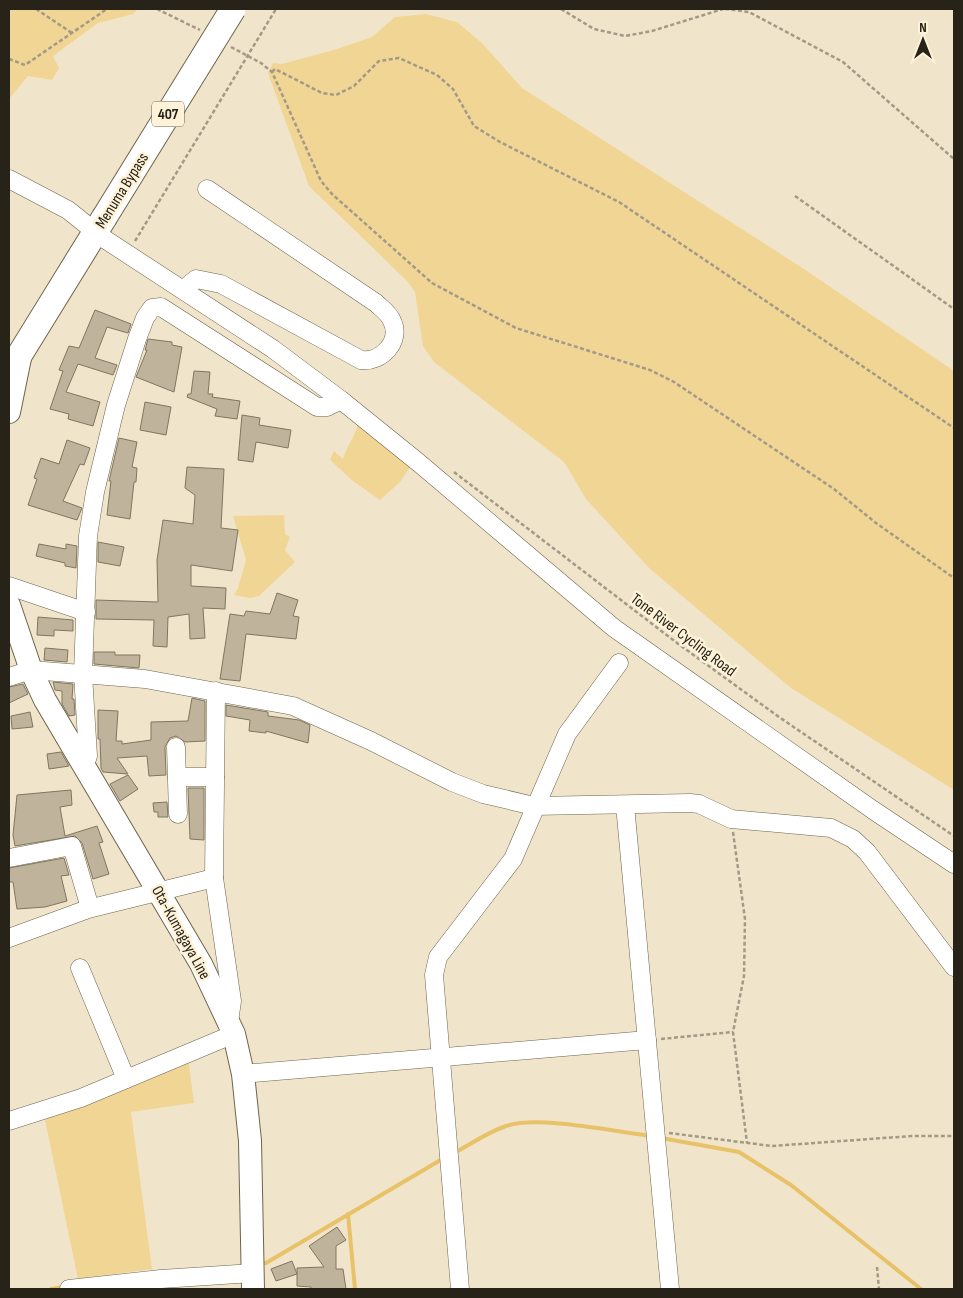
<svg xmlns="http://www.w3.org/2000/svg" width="963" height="1298" viewBox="0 0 963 1298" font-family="'Sofia Sans Condensed',sans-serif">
<rect width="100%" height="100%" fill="#f0e5cb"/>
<g fill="#f1d594">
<path d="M9,9H138L133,14L98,23L53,56L59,68L52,80L28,76L9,99Z"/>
<path d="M426,14L457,22L482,43L522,88L804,269L954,371V790L791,688L649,568L586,499L564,462L434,362L423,346L415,292L408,282L309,186L268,73L273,63L282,64L337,49L372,37L395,17Z"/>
<path d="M358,422L409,464V469L400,482L380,500L353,481L330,460L334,451L343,459C347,445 356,436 358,422Z"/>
<path d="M284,515L285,534L290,537L285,550L295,562L259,596L250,598L234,595L238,588L246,560L233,516Z"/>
<path d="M188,1058L194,1103L131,1112L152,1269L78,1279L44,1115Z"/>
</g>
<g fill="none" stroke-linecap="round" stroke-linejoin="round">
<g stroke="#e8c268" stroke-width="4">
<path d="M661,1138L739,1152L791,1185L921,1289"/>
<path d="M454,1153C471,1144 488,1132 506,1126C538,1115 615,1132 652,1136"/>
<path d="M348,1214L355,1289"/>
<path d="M259,1264L266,1263L444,1158"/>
<path d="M51,1289L64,1287"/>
</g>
</g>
<g fill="#bfb49b" stroke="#80765e">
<path d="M95,310L131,324L128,333L107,327L95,358L117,365L113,375L78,364L66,392L100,402L93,426L68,419L69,414L50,409L63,371L59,370L69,346L79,348Z"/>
<path d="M148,339L172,342V345L182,347L174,392L136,377L147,350H145Z"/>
<path d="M194,371L210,372L208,394H213L212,397L240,401L237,419L215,416L217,409L187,397L188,394H191Z"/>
<path d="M145,402L171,407L166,435L140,430Z"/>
<path d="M242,415L260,418L259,425L291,430L288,448L256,442L253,462L238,460Z"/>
<path d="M119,438L137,442L132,467L137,468L136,482H134L130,519L107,515L111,481H109Z"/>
<path d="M67,440L90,448L84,465L80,464L63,501L82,508L77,520L28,505L37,479L34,478L41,458L59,464Z"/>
<path d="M187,467L224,469L221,528L238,530L232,571L191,565V586L226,588L225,609L203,608L205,638L190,639L189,614L168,617L167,647L153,646L154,620L96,619V600L158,602L157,560L163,520L193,524L195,495L185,488Z"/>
<path d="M98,542L124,547L120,566L98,562Z"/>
<path d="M39,544L66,549V544L77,546L76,568L65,566V563L36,556Z"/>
<path d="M277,593L298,600L293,616L299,617L296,639L246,634L240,681L220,679L230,614L244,616L246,611L270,614Z"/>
<path d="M38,617L73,620V631L54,630V636L37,635Z"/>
<path d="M45,648L68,650L67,662L44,660Z"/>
<path d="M94,652H115V655H140L139,668L94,664Z"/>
<path d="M53,682L73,684L72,699H74L75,715L69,716L62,704V691L55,690Z"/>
<path d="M23,684L28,694L9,703V687Z"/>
<path d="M192,698L205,701V741L185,742L176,736L170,738L165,747L166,775L149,776L147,756L117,758L128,774L103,772L101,768L100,739H98V710L118,711L116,741H122V744L151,740V722L188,721Z"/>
<path d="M226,705L268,712V716L299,720L310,725L308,743L266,731V733L249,731L250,720L226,716Z"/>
<path d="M30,712L33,727L12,729L11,716Z"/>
<path d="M61,752L69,766L49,769L47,754Z"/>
<path d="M128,775L138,789L120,801L110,784Z"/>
<path d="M188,788H204V840L190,839Z"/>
<path d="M71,790L72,805L60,807L65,836L97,826L103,842L99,843L109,874L93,879L82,843L75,836L15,846L13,835L17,795Z"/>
<path d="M167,802L168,817H158V812H154L153,803Z"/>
<path d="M64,858L69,875L61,876L67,901L45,907L17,909L13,882H9V868Z"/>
<path d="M337,1227L346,1240L336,1246V1269H343L346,1289H311V1287L297,1286V1268L324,1267L309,1246Z"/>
<path d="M292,1261L297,1274L276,1281L271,1269Z"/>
</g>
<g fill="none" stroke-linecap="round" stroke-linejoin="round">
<g stroke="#6e644d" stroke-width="19">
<g id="minor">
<path d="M9,179L68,210L103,238L273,349L341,400L419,463L614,628L873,810L954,864"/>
<path d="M184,289L196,279L221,284L361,360C381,363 402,341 392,321C389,313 382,309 376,303L207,189"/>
<path d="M9,586L86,612"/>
<path d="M9,677L31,670L145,679L293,706L371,741L452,782L483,794L534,806L690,803L699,804L731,819L831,828L853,839L867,852L954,967"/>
<path d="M216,691L214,878L232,1001L229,1022"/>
<path d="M176,747L178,814"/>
<path d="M84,767L88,756L83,674L88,536L95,492L116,405L137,339L145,318L152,308L161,307L317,407H327L341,400"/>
<path d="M177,777H215"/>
<path d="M625,805L670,1289"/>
<path d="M9,858L72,846L90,908"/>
<path d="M9,938L88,909L214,878"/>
<path d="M80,968L126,1079"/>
<path d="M243,1074L647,1040"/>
<path d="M9,1121L81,1098L234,1034"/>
<path d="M69,1289L161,1279L253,1273"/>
<path d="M460,1289L434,975L438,957L513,859L567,734L619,663"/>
</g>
</g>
<g stroke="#6e644d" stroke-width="24">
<g id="major">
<path d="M9,412L21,353"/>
<path d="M9,605L31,670L45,700L201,964L234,1034L243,1074L250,1141L253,1289"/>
</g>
</g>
<g stroke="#6e644d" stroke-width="27">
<path id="highway" d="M9,372L104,218"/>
</g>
<g stroke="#a29a86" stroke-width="2.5" stroke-dasharray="4 2.5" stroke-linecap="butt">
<path d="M36,9L72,33"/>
<path d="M157,9L200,30"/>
<path d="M561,9L594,29L625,36L652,31L723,9"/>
<path d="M725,9L749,12L843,62L954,159"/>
<path d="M231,47L261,63L272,72L321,181L332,194L432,283L516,328L650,370L674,382L834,489L876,523L954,578"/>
<path d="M9,59L25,65L107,9"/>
<path d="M272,72L275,69L322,93L336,95L354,86L379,61L399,58L437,75L453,89L474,126L500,142L619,202L954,428"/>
<path d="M795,196L954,309"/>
<path d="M454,472L677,643L779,717L954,836"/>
<path d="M733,832L745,919L744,976L733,1032L747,1143"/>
<path d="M661,1039L733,1032"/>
<path d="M669,1133L772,1146L912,1136H954"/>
<path d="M877,1267L879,1289"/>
</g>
<use href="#minor" stroke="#fff" stroke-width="18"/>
<use href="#major" stroke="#fff" stroke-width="22"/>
<use href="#highway" stroke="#fff" stroke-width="25"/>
<g stroke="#6e644d" stroke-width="27" stroke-linecap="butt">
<path id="highway-bridge" d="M104,218L233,9"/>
</g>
<path stroke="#a29a86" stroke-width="2.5" stroke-dasharray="4 2.5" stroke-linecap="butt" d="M135,241L276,9"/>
<use href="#highway-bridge" stroke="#fff" stroke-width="25"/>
</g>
<g text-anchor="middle" stroke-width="5" stroke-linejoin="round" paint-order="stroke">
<rect fill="#fef2d8" stroke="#686152" stroke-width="1" x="152" y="101.5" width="32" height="25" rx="4"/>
<g font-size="15" font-weight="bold" fill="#272319">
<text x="168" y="119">407</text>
</g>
<g font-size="16" fill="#272319" stroke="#fef2d8">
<text transform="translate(121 190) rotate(-58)" y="6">Menuma Bypass</text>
<text transform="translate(684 634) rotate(37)" y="6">Tone River Cycling Road</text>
<text transform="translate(182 932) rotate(61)" y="6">Ota-Kumagaya Line</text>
</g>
</g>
<rect width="963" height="1298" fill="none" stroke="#272319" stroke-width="20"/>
<g transform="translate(923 40)" stroke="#fef2d8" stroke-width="4" paint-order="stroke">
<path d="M0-4L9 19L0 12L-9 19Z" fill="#272319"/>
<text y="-8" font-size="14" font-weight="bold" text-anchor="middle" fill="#272319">N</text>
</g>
</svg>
